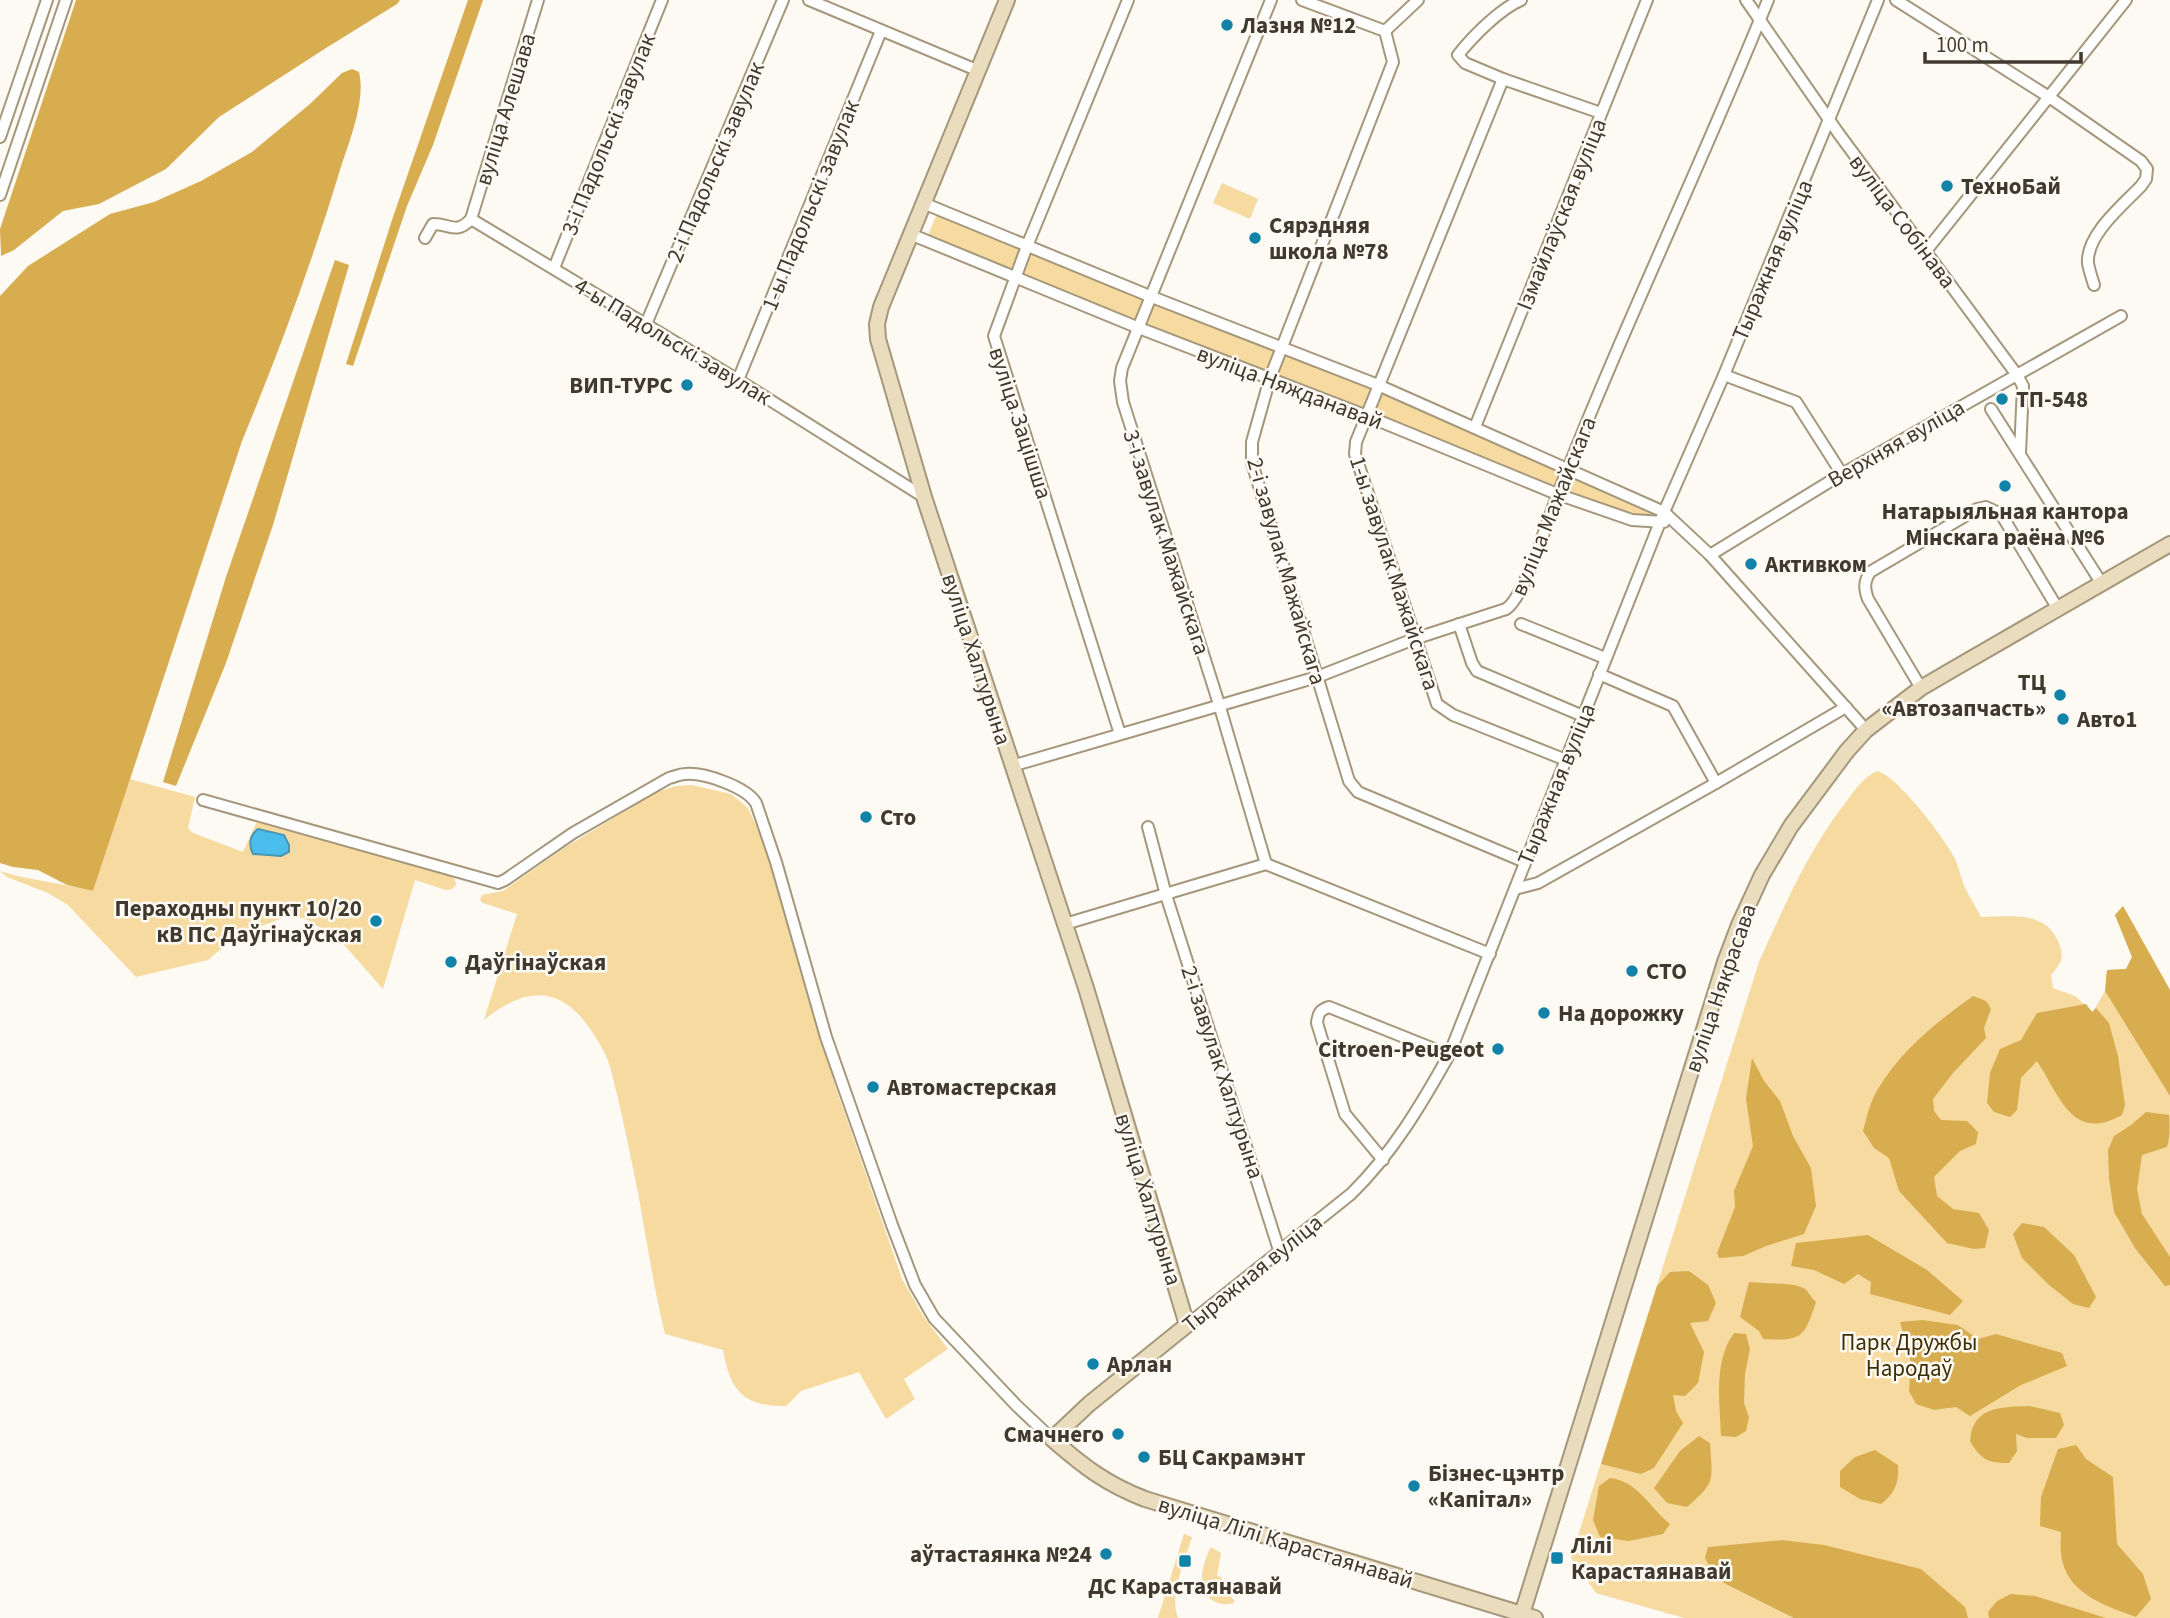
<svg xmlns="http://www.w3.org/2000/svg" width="2170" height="1618" viewBox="0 0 2170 1618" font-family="'Source Sans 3',sans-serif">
<rect width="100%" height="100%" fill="#fdfaf4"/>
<g fill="#f6daa0">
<path d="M1222,183L1258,199L1250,219L1213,203Z"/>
<path d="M939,209L1247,334L1660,510L1655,522L1632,520L926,240Z"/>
<path d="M1877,771C1897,776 1940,833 1951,852C1958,862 1960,876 1965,888C1970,898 1976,907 1981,917C2011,917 2044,910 2058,941C2065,956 2062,963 2051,975L2053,988L2075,996L2093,1012L2105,991L2107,970L2126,969L2132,957L2115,915L2123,906L2170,990V1618H1684L1596,1593L1571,1558L1759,962C1784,907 1807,853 1843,806C1853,793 1862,778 1877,771Z"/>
<path d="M130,779L195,797L188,828L193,833L243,852L259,817L451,876L455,879L456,885L452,889L446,890L415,880L383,989L339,939L304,918L285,917L249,931L228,943L208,960L136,977L68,905L48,893L7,877L0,871C31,881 62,883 93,891Z"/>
<path d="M692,785L731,794L748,808L763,841L835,1085L902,1279L923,1316L948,1349L904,1379L915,1399L886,1419L859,1372L801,1391L786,1406C743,1407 730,1390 723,1350L665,1334C654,1289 647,1243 639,1198C632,1163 625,1128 617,1094C613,1079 610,1061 602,1048C571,991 536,978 484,1020L517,914L483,903L480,900L482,895L503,891L564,848L657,792L676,786Z"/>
<path d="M1184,1534L1192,1537C1185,1562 1169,1593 1178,1618H1158Z"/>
<path d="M1211,1547L1221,1553L1217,1576L1221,1577L1224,1590L1234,1600V1603C1226,1605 1220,1605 1212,1600C1195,1587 1203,1563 1211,1547Z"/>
</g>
<g fill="#d7ad4f">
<path d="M76,0H400L397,4L326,48L219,117L166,169L99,204L63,211L14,250L1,256L0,229Z"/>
<path d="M468,0H483L433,145L407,206L353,366L346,364L393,217Z"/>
<path d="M352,69L359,72C366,101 349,142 340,170C312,262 279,352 242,441L93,891L67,885L38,870L13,867L0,863V296L28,266L110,214L154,202L201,181L252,152L310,104L342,73Z"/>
<path d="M335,260L349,265L273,525L226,663L176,786L163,782L226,577Z"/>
<path d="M2123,906L2170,990V1096L2105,991L2107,970L2126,969L2132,957L2115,915Z"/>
<path d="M1973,996L1986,1001L1991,1009L1984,1028L1986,1038L1953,1073L1933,1099L1934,1111L1941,1120L1967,1121L1978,1132L1976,1144L1960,1151L1934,1177L1937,1196L1953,1209L1979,1213L1989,1230L1985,1248L1974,1249L1947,1243L1899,1191L1889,1158L1874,1148L1863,1131C1867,1117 1870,1101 1878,1089C1901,1050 1937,1022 1973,996Z"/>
<path d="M2086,1004L2092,1012L2096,1008L2109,1023L2118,1056L2125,1105L2122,1115C2072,1143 2060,1096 2037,1061L2021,1078L2017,1110L2010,1117L1994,1112L1987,1103L1990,1073L2000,1049L2021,1040L2037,1013Z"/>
<path d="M1752,1058L1764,1081L1780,1101L1793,1136L1811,1168L1816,1206L1804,1234L1766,1246L1743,1256L1719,1258L1717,1253L1735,1207L1734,1191L1753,1146L1746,1099Z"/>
<path d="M2146,1112L2169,1115C2170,1126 2170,1137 2167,1147L2142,1155L2137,1189L2142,1214L2170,1257V1285L2165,1286L2135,1248L2114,1212L2109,1178L2108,1150L2114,1136L2131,1125Z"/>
<path d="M2022,1223L2044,1227L2074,1255L2096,1297L2089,1308L2073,1304L2049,1285L2022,1258L2013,1234Z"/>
<path d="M1868,1235L1927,1270L1963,1301L1950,1315L1870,1294L1871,1282L1858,1274L1844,1284L1814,1270L1791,1266L1796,1243Z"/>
<path d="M1689,1271L1708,1285L1716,1303L1708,1321L1690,1323L1704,1352L1698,1383L1685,1396L1673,1395L1676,1411L1683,1423L1654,1468L1641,1474L1601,1464L1657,1286L1670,1272Z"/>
<path d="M1749,1282C1764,1284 1794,1282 1805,1289C1809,1292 1812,1299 1816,1302C1804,1339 1801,1341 1763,1339L1759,1331L1740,1317Z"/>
<path d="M1922,1320L1958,1325L1978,1339L1996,1334L2062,1353L2067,1366L2021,1385L1970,1416L1956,1407L1934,1410L1916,1404L1909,1391L1911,1363L1900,1322Z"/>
<path d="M1734,1333L1746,1334L1750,1349L1745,1374L1744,1403L1749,1417L1746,1431L1736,1437L1721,1436C1720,1402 1713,1362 1734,1333Z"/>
<path d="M2030,1406L2060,1413L2064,1425L2056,1438H2027L2016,1434L2017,1451L2009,1463C1988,1463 1981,1460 1970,1441C1971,1437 1971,1429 1974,1425C1983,1405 2012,1407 2030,1406Z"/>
<path d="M1699,1436L1710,1443C1712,1481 1717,1481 1687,1507L1667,1503L1654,1488L1680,1451Z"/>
<path d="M2076,1445L2086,1459L2113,1477L2117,1544L2143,1574L2151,1599L2136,1617C2104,1605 2066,1594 2061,1554C2060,1547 2061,1539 2061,1532L2040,1526L2041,1497L2058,1449Z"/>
<path d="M1875,1450L1898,1465C1899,1483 1895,1493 1881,1504L1860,1499L1840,1487V1471L1855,1457Z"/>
<path d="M1610,1478C1638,1481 1649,1507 1670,1524L1663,1534L1629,1541L1600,1537L1593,1520L1599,1486Z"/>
<path d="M1782,1540L1824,1545L1921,1569L1965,1607L1968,1618H1794L1716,1579L1705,1558L1708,1547Z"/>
<path d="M2011,1594L2035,1596L2106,1618H1989L1988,1612L1997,1601Z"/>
</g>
<path fill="#4bbdec" stroke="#4896b3" stroke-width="2" d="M258,829L284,835L289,845V852L281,856L253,854C248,845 250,835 258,829Z"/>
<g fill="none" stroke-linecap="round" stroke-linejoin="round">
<g stroke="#a5977b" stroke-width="14">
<g id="street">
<path d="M809,0L979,71"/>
<path d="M1302,0L1385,31L1393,62L1270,378L1252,442V463L1349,781L1358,792L1525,862"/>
<path d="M1521,0C1500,9 1473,36 1458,55L1465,63L1503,79L1601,113"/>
<path d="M1746,0L1839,134L2017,375L2023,386L2020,453"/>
<path d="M1896,0L2049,97L2141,161L2147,169L2146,179L2141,186C2123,205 2086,235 2088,263C2089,270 2092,278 2094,285"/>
<path d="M1385,31L1418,0"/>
<path d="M1503,79L1356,442L1355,454L1437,704L1453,715L1566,760"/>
<path d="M0,137L47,0"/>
<path d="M0,195L66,0"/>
<path d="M923,203L1152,297L1378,385L1664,512L1710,555L1866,730"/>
<path d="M471,219L738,380L924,497"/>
<path d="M910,234L1139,328L1367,416L1557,494L1632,520L1664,522"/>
<path d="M425,238L433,224C451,224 456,235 471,219L538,0"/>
<path d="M1926,251L2126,0"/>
<path d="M554,268L662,0"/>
<path d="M646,324L783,0"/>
<path d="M1724,375L1796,402L1842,474"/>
<path d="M738,380L881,31"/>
<path d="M1991,409L2102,584"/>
<path d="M1475,427L1647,0"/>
<path d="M1710,555L1842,474L2121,316"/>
<path d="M1459,624L1472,663L1477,671L1583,716"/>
<path d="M1521,624L1605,658"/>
<path d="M1599,674L1673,706L1716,783"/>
<path d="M1921,688L1868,599C1864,588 1864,582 1870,572L1977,509L1986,507L2001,514L2058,609"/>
<path d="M1120,734L994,336L1027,246L1128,0"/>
<path d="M1012,766L1317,677L1414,639L1506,609C1525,597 1548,518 1558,494C1623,327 1701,166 1768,0"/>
<path d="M203,800L498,883L505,880L573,833L669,778C674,777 680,774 685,774C704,772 746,787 756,803L776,862L826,1037L892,1225L915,1285L934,1318L1016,1405L1052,1439"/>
<path d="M1148,827L1166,895L1279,1250"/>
<path d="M1266,864L1219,704L1123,402L1120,381L1122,368L1271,0"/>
<path d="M1266,864L1490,954"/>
<path d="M1515,889L1538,883L1716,783L1846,707"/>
<path d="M1065,924L1266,864"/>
<path d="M1383,1160L1345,1114L1317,1023C1318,1013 1320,1010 1329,1007L1449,1055"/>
<path d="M1187,1325L1351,1194C1392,1154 1421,1105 1449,1055L1664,512L1724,375L1878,0"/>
</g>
</g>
<g stroke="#a5977b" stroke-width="18">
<g id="secondary">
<path d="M1007,0L881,307L877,324L878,339L924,497L1086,988L1187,1325L1089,1404L1052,1439C1083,1466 1106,1484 1145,1499L1535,1618"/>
<path d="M1522,1614L1725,962L1739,925L1762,875L1791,826L1847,751L1866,730L1921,688L1950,671L2170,544"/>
</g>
</g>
<use href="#street" stroke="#fff" stroke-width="10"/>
<use href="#secondary" stroke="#eaddbd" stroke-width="14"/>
</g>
<g fill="#1183a9" stroke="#fdfaf4" stroke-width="2.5">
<circle cx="1227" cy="25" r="7"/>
<circle cx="1947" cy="186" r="7"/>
<circle cx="1255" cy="238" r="7"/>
<circle cx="687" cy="385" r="7"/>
<circle cx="2002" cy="399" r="7"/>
<circle cx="2005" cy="486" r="7"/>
<circle cx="1751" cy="564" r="7"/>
<circle cx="2060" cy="695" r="7"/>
<circle cx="2063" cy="719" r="7"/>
<circle cx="866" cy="817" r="7"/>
<circle cx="376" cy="921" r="7"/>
<circle cx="451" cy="962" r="7"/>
<circle cx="1632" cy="971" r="7"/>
<circle cx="1544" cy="1013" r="7"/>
<circle cx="1498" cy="1049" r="7"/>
<circle cx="873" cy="1087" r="7"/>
<circle cx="1093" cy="1364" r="7"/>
<circle cx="1118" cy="1434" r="7"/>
<circle cx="1144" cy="1457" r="7"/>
<circle cx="1414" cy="1486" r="7"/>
<circle cx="1106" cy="1554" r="7"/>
<rect x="1550" y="1551" width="14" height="14" rx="3.5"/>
<rect x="1178" y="1554" width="14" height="14" rx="3.5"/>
</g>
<g text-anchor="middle" stroke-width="5" stroke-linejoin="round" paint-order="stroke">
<g font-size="23" font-weight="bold" fill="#403a2e" stroke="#fdfaf4" text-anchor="start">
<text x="1241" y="33">Лазня №12</text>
<text x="1961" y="194">ТехноБай</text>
<text x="1269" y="233">Сярэдняя<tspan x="1269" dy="26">школа №78</tspan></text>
<text x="673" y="393" text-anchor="end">ВИП-ТУРС</text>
<text x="2016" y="407">ТП-548</text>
<text x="2005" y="519" text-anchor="middle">Натарыяльная кантора<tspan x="2005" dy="26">Мінскага раёна №6</tspan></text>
<text x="1765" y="572">Активком</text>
<text x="2046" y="690" text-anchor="end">ТЦ<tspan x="2046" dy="26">«Автозапчасть»</tspan></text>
<text x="2077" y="727">Авто1</text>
<text x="880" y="825">Сто</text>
<text x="362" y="916" text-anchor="end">Пераходны пункт 10/20<tspan x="362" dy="26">кВ ПС Даўгінаўская</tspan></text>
<text x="465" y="970">Даўгінаўская</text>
<text x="1646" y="979">СТО</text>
<text x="1558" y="1021">На дорожку</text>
<text x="1484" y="1057" text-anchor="end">Citroen-Peugeot</text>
<text x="887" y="1095">Автомастерская</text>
<text x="1107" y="1372">Арлан</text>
<text x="1104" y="1442" text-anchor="end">Смачнего</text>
<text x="1158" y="1465">БЦ Сакрамэнт</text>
<text x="1428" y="1481">Бізнес-цэнтр<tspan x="1428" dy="26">«Капітал»</tspan></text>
<text x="1571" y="1553">Лілі<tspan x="1571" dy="26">Карастаянавай</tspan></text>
<text x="1092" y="1562" text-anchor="end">аўтастаянка №24</text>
<text x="1185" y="1594" text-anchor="middle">ДС Карастаянавай</text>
</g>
<g font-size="23" fill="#403a2e" stroke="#fdfaf4">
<text transform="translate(505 109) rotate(-73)" y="8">вуліца Алешава</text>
<text transform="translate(608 134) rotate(-68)" y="8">3-і Падольскі завулак</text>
<text transform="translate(715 162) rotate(-67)" y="8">2-і Падольскі завулак</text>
<text transform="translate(810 205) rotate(-68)" y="8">1-ы Падольскі завулак</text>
<text transform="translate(1561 214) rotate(-68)" y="8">Ізмайлаўская вуліца</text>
<text transform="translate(1903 221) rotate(53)" y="8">вуліца Собінава</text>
<text transform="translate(1772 260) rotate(-67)" y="8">Тыражная вуліца</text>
<text transform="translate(673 341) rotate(31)" y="8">4-ы Падольскі завулак</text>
<text transform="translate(1290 387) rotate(21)" y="8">вуліца Няжданавай</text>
<text transform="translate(1021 423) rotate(72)" y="8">вуліца Зацішша</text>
<text transform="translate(1896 443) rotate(-30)" y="8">Верхняя вуліца</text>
<text transform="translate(1553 506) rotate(-68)" y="8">вуліца Мажайскага</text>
<text transform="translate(1167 542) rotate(72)" y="8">3-і завулак Мажайскага</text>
<text transform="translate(1287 571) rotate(74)" y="8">2-і завулак Мажайскага</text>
<text transform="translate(1395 573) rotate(72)" y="8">1-ы завулак Мажайскага</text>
<text transform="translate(977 659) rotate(72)" y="8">вуліца Халтурына</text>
<text transform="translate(1556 784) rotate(-68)" y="8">Тыражная вуліца</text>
<text transform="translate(1720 988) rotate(-71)" y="8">вуліца Някрасава</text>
<text transform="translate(1223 1072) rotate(72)" y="8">2-і завулак Халтурына</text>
<text transform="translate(1149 1199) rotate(73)" y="8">вуліца Халтурына</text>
<text transform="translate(1252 1273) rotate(-39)" y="8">Тыражная вуліца</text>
<text transform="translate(1286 1542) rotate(17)" y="8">вуліца Лілі Карастаянавай</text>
</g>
<g font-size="23" fill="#3f2e04" stroke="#fdfaf4">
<text x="1909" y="1350">Парк Дружбы<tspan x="1909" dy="26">Народаў</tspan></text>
</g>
</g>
<path d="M1925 52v10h156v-10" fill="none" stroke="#403a2e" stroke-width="3.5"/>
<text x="1936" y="52" font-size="21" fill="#403a2e" stroke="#fdfaf4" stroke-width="5" paint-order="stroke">100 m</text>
</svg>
